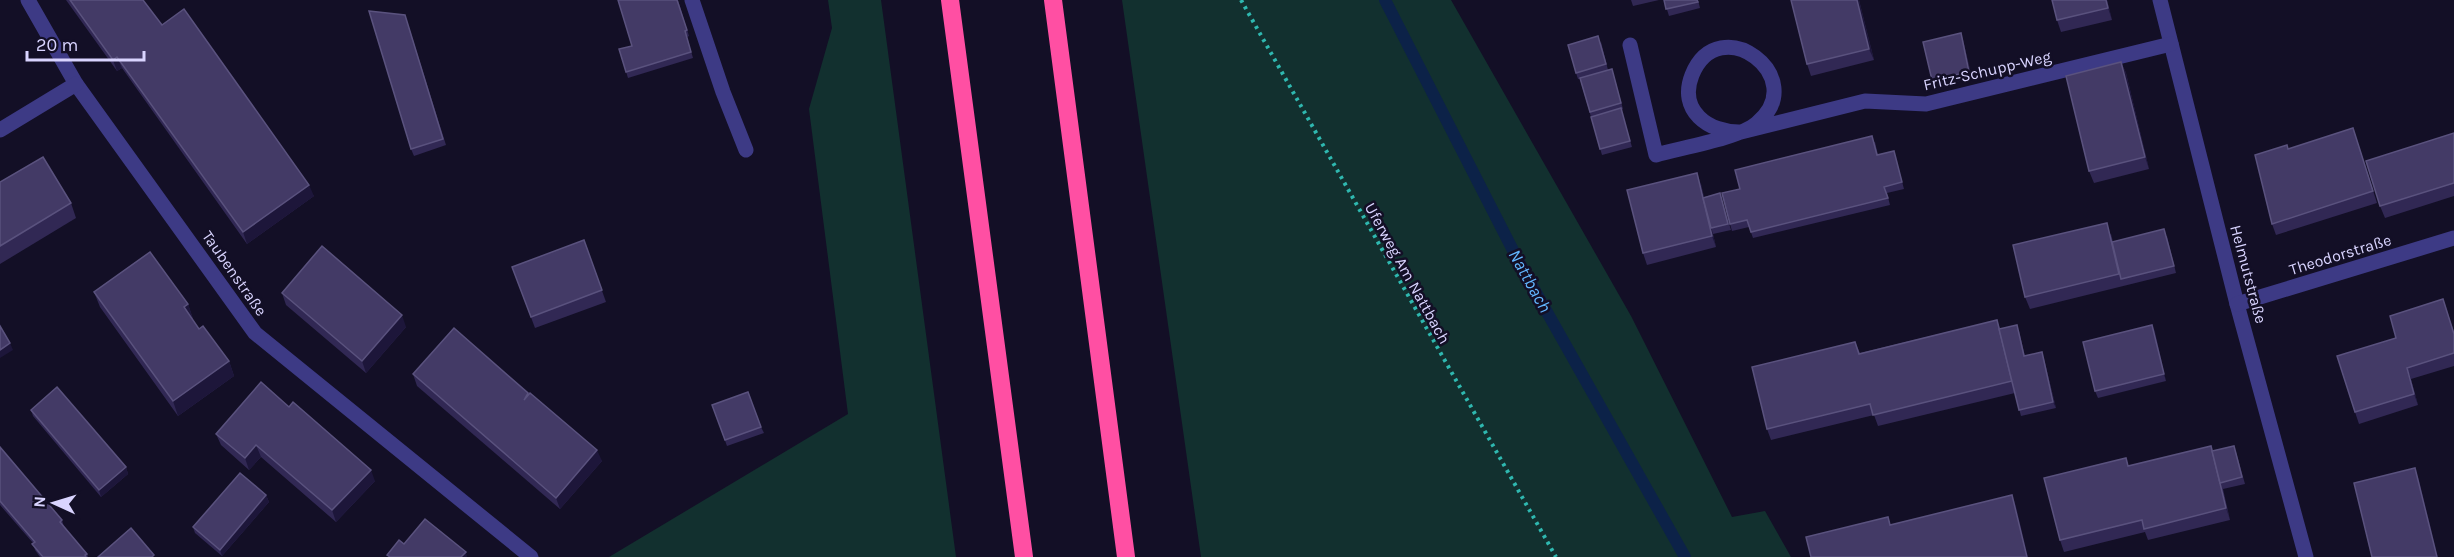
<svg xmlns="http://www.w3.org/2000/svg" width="2454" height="557" viewBox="0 0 2454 557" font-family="Karla,sans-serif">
<rect width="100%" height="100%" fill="#130f26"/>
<g fill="#12302f">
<path d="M828,0H881L956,557H609L848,414L809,109L832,28Z"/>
<path d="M1122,0H1451L1631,316L1732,517L1765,511L1791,557H1201Z"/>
</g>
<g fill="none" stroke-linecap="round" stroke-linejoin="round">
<path stroke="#0c2248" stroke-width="12" d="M1385,0L1521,266L1685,557"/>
<path stroke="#2fb8b0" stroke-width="4" stroke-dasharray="3 4.5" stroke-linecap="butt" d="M1241,0L1556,557"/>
<path stroke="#3d3a85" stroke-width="15" d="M692,0L723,92L746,150"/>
<g stroke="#3d3a85" stroke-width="15">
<path d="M28,0L76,84L255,333L531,557"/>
<path d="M2160,0L2237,304L2306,557"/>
<path d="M1630,45L1656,155C1680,148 1740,138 1757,123C1812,78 1719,8 1692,75C1678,110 1708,133 1741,132L1865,101L1926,104L2171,44"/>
<path d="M0,130L76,84"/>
<path d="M2237,304L2454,238"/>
</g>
<g stroke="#ff4fa3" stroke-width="18">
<path d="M950,0L1024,557"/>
<path d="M1053,0L1126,557"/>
</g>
</g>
<g fill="#312854">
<path d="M66,0H143L162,25L314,196L247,244L122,68L117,71Z"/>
<path d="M678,0L689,36L687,37L693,58L628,78L619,49L632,46Z"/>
<path d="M1631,0H1659L1633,6Z"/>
<path d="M1664,0H1698L1700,8L1669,16Z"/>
<path d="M1791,0H1859L1874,60L1811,76L1807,64Z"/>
<path d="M2052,0H2107L2112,20L2061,32L2057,20Z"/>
<path d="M407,21L446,145L414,156L411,149Z"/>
<path d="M1961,33L1963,40L1972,78L1934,87L1932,80Z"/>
<path d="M1601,42L1608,70L1612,69L1614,76L1623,109L1621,110L1632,147L1602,155L1580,79H1578L1576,73Z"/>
<path d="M2121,62L2126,73L2149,169L2094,183L2089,171Z"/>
<path d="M2454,133V196L2385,218L2380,206Z"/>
<path d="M2357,140L2377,203L2276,235L2272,224L2289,149Z"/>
<path d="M1875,142L1878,155L1896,158L1904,189L1887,193L1890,205L1753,238L1749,227L1732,231L1730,224L1740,189Z"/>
<path d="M0,182L71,203L76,218L0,264Z"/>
<path d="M1701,184L1704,197L1720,193L1731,230L1713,234L1716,247L1647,265L1643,253Z"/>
<path d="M2111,234L2113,242L2167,236L2176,273L2030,309L2025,297Z"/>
<path d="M584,240L606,302L535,328L512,267Z"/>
<path d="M94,292L188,304L193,319V320L199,329L229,361L234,376L178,416L100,307Z"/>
<path d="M282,293L406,327L366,373L286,305Z"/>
<path d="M2443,299L2454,332V366L2411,379L2418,405L2359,424L2355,412L2396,338Z"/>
<path d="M1997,320L2000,329L2019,331L2025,356L2044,359L2056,408L2021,416L2015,393L1878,426L1874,415L1771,440L1767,429L1855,342L1860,353Z"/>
<path d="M2152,325L2166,381L2098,398L2095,391Z"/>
<path d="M413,374L529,394L602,461L560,509L417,386Z"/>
<path d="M712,405L761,427L764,433L727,446Z"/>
<path d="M31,410L126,467L128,474L101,497L33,416Z"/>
<path d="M216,434L375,481L336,522L261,457L249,470L221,445Z"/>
<path d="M0,447L62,520L64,527L87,554L88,557H40L35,550L33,543L0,505Z"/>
<path d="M2212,451L2236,452L2245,484L2223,489L2230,520L2148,540L2145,532L2064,552L2060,540L2129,466Z"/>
<path d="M266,495L269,502L222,556L195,533L193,527Z"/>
</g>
<g fill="#1d163a">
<path d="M1857,0H1859L1874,60L1869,49Z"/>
<path d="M2106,0H2107L2112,20L2108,8Z"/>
<path d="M1961,33L1963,40L1972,78L1969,72Z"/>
<path d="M117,57L122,68L117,71L113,60Z"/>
<path d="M2121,62L2126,73L2149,169L2145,157Z"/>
<path d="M1697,173L1701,184L1716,247L1712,236Z"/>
<path d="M309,185L314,196L247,244L243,232Z"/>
<path d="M188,304L193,319L189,322L184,307Z"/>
<path d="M402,315L406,327L366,373L362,361Z"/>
<path d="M2152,325L2155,331L2166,381L2164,374Z"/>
<path d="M10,343L13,350L0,358V350Z"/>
<path d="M2042,352L2044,359L2056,408L2053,402Z"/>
<path d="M229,361L234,376L178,416L173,401Z"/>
<path d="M2407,368L2411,379L2418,405L2414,394Z"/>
<path d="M256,445L261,457L249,470L245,458Z"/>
<path d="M2211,446L2215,458L2220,483L2230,520L2226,508Z"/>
<path d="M597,450L602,461L560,509L556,498Z"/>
<path d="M126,467L128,474L101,497L99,490Z"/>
<path d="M2415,468L2419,480L2438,557H2437Z"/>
<path d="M371,470L375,481L336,522L332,510Z"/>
<path d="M266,495L269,502L222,556L220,550Z"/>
<path d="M2012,495L2016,506L2028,557H2027Z"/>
<path d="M466,552L467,557H461Z"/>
</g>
<g fill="#433a66" stroke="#5a527e" stroke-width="1.5">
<path d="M70,0H143L162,25L184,9L309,185L243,232L117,57L113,60Z"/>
<path d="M618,0H677L687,30L685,31L691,52L626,72L619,49L632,46Z"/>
<path d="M1664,0H1697L1698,2L1666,9Z"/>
<path d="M1791,0H1857L1869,49L1807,64Z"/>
<path d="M2052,0H2106L2108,8L2057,20Z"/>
<path d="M369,11L405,15L443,139L411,149Z"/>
<path d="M1961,33L1969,72L1932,80L1923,42Z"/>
<path d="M1598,36L1606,64L1576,73L1568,45Z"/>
<path d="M2121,62L2145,157L2089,171L2066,76Z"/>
<path d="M1612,69L1621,103L1590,112L1580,78Z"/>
<path d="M1621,108L1630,141L1600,149L1591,117Z"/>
<path d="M2353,128L2373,191L2272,224L2255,155L2287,145L2288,149Z"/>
<path d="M2454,133V183L2380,206L2366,161Z"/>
<path d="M1872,136L1877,155L1894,151L1902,182L1884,187L1888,198L1751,232L1747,220L1730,224L1722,193L1740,189L1735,170Z"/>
<path d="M43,157L71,203L0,246V182Z"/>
<path d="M1697,173L1712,236L1643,253L1627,190Z"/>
<path d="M1720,193L1728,224L1711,228L1703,198Z"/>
<path d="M2107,223L2119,274L2025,297L2013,245Z"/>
<path d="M2164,229L2174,266L2121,279L2112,242Z"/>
<path d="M584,240L602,290L531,317L512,267Z"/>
<path d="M322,246L402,315L362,361L282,293Z"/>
<path d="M150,252L188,304L184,307L199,329L203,326L229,361L173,401L94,292Z"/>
<path d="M2443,299L2454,334V353L2407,368L2414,394L2355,412L2337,356L2396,338L2390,316Z"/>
<path d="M1997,320L2012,381L1873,415L1870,404L1767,429L1752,367L1855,342L1859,354Z"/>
<path d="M2017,325L2024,356L2042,352L2053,402L2019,410L1999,329Z"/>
<path d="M2152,325L2164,374L2095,391L2083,342Z"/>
<path d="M0,326L10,343L0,350Z"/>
<path d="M454,328L528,393L524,400L530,393L597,450L556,498L413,374Z"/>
<path d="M261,382L289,407L293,402L371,470L332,510L256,445L245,458L216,434Z"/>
<path d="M57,387L126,467L99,490L31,410Z"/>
<path d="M748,392L761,427L725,440L712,405Z"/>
<path d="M2211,446L2226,508L2144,529L2142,520L2060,540L2044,478L2126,458L2128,466Z"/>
<path d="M2234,446L2242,477L2220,483L2212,451Z"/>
<path d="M0,447L62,520L60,522L87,554L85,555L86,557H43L32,544L35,542L0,501Z"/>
<path d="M2415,468L2437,557H2372L2354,483Z"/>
<path d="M240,473L266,495L220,550L193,527Z"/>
<path d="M2012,495L2027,557H1811L1806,537L1888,517L1890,525Z"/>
<path d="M425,519L466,552L461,557H390L387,555L399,540L404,544Z"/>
<path d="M131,528L154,555L152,557H98Z"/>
</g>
<g text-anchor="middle" stroke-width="5" stroke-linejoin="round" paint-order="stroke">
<g font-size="16" fill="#d9d4ff" stroke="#130f26">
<text transform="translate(1987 70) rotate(-13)" y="6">Fritz-Schupp-Weg</text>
<text transform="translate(2340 254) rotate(-17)" y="6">Theodorstraße</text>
<text transform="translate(235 273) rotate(55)" y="6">Taubenstraße</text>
<text transform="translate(1408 273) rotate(61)" y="6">Uferweg Am Nattbach</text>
<text transform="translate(2249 274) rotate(75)" y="6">Helmutstraße</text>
</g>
<g font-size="18" font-style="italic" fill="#62b6ff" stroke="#130f26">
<text transform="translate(1530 281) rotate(61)" y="6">Nattbach</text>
</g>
</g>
<g transform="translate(54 503) rotate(274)" stroke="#130f26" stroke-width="4.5" paint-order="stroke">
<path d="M0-4.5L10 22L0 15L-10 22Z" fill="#d9d4ff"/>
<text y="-9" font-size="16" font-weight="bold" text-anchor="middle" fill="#d9d4ff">N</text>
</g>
<path d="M27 51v9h117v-9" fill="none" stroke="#d9d4ff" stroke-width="3"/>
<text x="36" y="51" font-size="18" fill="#d9d4ff" stroke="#130f26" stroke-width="4.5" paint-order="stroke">20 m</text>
</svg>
